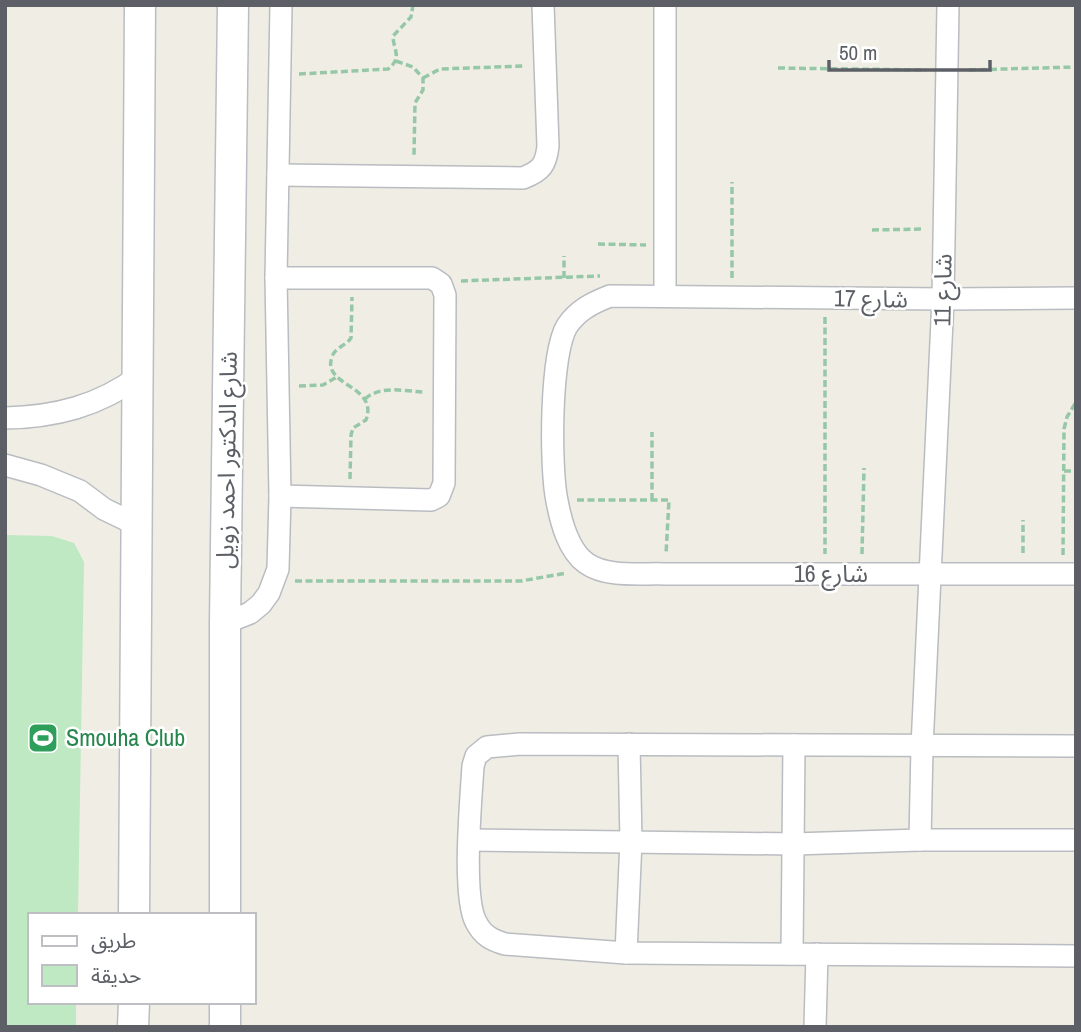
<svg xmlns="http://www.w3.org/2000/svg" width="1081" height="1032" viewBox="0 0 1081 1032" font-family="'Archivo Narrow','Noto Sans Arabic',sans-serif">
<rect width="100%" height="100%" fill="#f0eee4"/>
<path fill="#bfe9c2" d="M5,535L52,536L74,543L84,562L78,915H30V1002H76V1027H5Z"/>
<g fill="none" stroke-linecap="round" stroke-linejoin="round">
<g stroke="#b9bcc1" stroke-width="24">
<g id="street">
<path d="M665,5V296"/>
<path d="M278,175L523,178C541,171 546,165 548,146L543,5"/>
<path d="M276,278H432L441,284L445,295L444,483L439,496L431,500L280,496"/>
<path d="M1076,298L943,299L610,296C592,303 578,310 567,326C550,354 550,468 557,501C561,522 568,550 586,563C607,578 641,573 665,574H1076"/>
<path d="M5,418C55,417 99,406 139,376"/>
<path d="M5,465L41,475L80,491L104,509L137,525"/>
<path d="M225,623L250,613L261,604L269,593L278,569L280,496L276,278L281,5"/>
<path d="M1076,746L520,744L487,747L476,756L473,766C471,799 462,896 476,922C483,936 492,940 505,944L626,953L1076,956"/>
<path d="M469,840L794,844L920,840H1076"/>
<path d="M920,840L922,747L943,299L948,5"/>
<path d="M626,953L631,841L629,744"/>
<path d="M792,954L794,745"/>
<path d="M815,1027L817,954"/>
</g>
</g>
<g stroke="#babdc3" stroke-width="33">
<g id="secondary">
<path d="M134,915L140,5"/>
<path d="M225,915V623L233,5"/>
<path d="M225,1002V1027"/>
<path d="M133,1027L134,1002"/>
</g>
</g>
<g stroke="#96c8a8" stroke-width="3.5" stroke-dasharray="7 3.5" stroke-linecap="butt">
<path d="M396,61L413,67L423,78V90L415,103L414,155"/>
<path d="M1076,65V75"/>
<path d="M778,68L926,70"/>
<path d="M969,70L1075,67"/>
<path d="M299,74L388,69C403,58 393,49 393,36L411,17L413,5"/>
<path d="M423,78L440,69L524,66"/>
<path d="M872,230L924,229"/>
<path d="M598,244L646,245"/>
<path d="M564,278V256"/>
<path d="M732,278V182"/>
<path d="M461,281L600,276"/>
<path d="M825,317V554"/>
<path d="M299,386L323,385L337,377"/>
<path d="M365,399C380,385 404,391 423,392"/>
<path d="M1064,471H1076"/>
<path d="M350,479L351,435L353,428L366,420C379,385 321,386 332,357C335,347 346,346 351,338L352,297"/>
<path d="M577,500H669L666,554"/>
<path d="M652,500V432"/>
<path d="M1023,553V520"/>
<path d="M862,554L864,468"/>
<path d="M1063,555L1064,429L1067,417L1076,402"/>
<path d="M295,581H521L567,573"/>
</g>
<use href="#street" stroke="#fff" stroke-width="21"/>
<use href="#secondary" stroke="#fff" stroke-width="30"/>
</g>
<defs>
<g id="stadium-square" transform="scale(1.575)"><rect x="-9" y="-9" width="18" height="18" rx="4" fill="#2e9e5b" stroke="#fff"/><path d="M0-5a6.5 5 0 1 0 0 10a6.5 5 0 1 0 0-10ZM-3.5-1.8h7v3.6h-7Z" fill="#fff"/></g>
</defs>
<g fill-rule="evenodd">
<use href="#stadium-square" x="43" y="738"/>
</g>
<g text-anchor="middle" stroke-width="5" stroke-linejoin="round" paint-order="stroke">
<g font-size="24" fill="#5c6066" stroke="#fff">
<text transform="translate(943 290) rotate(-89)" y="8">شارع 11</text>
<text transform="translate(871 299) rotate(1)" y="8">شارع 17</text>
<text transform="translate(227 460) rotate(-89)" y="8">شارع الدكتور احمد زويل</text>
<text x="831" y="582">شارع 16</text>
</g>
<g font-size="24" fill="#27864d" stroke="#fff" text-anchor="start">
<text x="66" y="746">Smouha Club</text>
</g>
</g>
<rect width="1081" height="1032" fill="none" stroke="#5c6066" stroke-width="14"/>
<rect x="28" y="913" width="228" height="91" fill="#ffffff" stroke="#bebfc2" stroke-width="2"/>
<rect x="42" y="936" width="35" height="10" fill="#ffffff" stroke="#bebfc2" stroke-width="2"/>
<text x="91" y="948" font-size="21" fill="#5c6066">طريق</text>
<rect x="42" y="965" width="35" height="21" fill="#bfe9c2" stroke="#bebfc2" stroke-width="2"/>
<text x="91" y="983" font-size="21" fill="#5c6066">حديقة</text>
<path d="M829 60v10h161v-10" fill="none" stroke="#5c6066" stroke-width="3.5"/>
<text x="839" y="60" font-size="21" fill="#5c6066" stroke="#ffffff" stroke-width="5" paint-order="stroke">50 m</text>
</svg>
